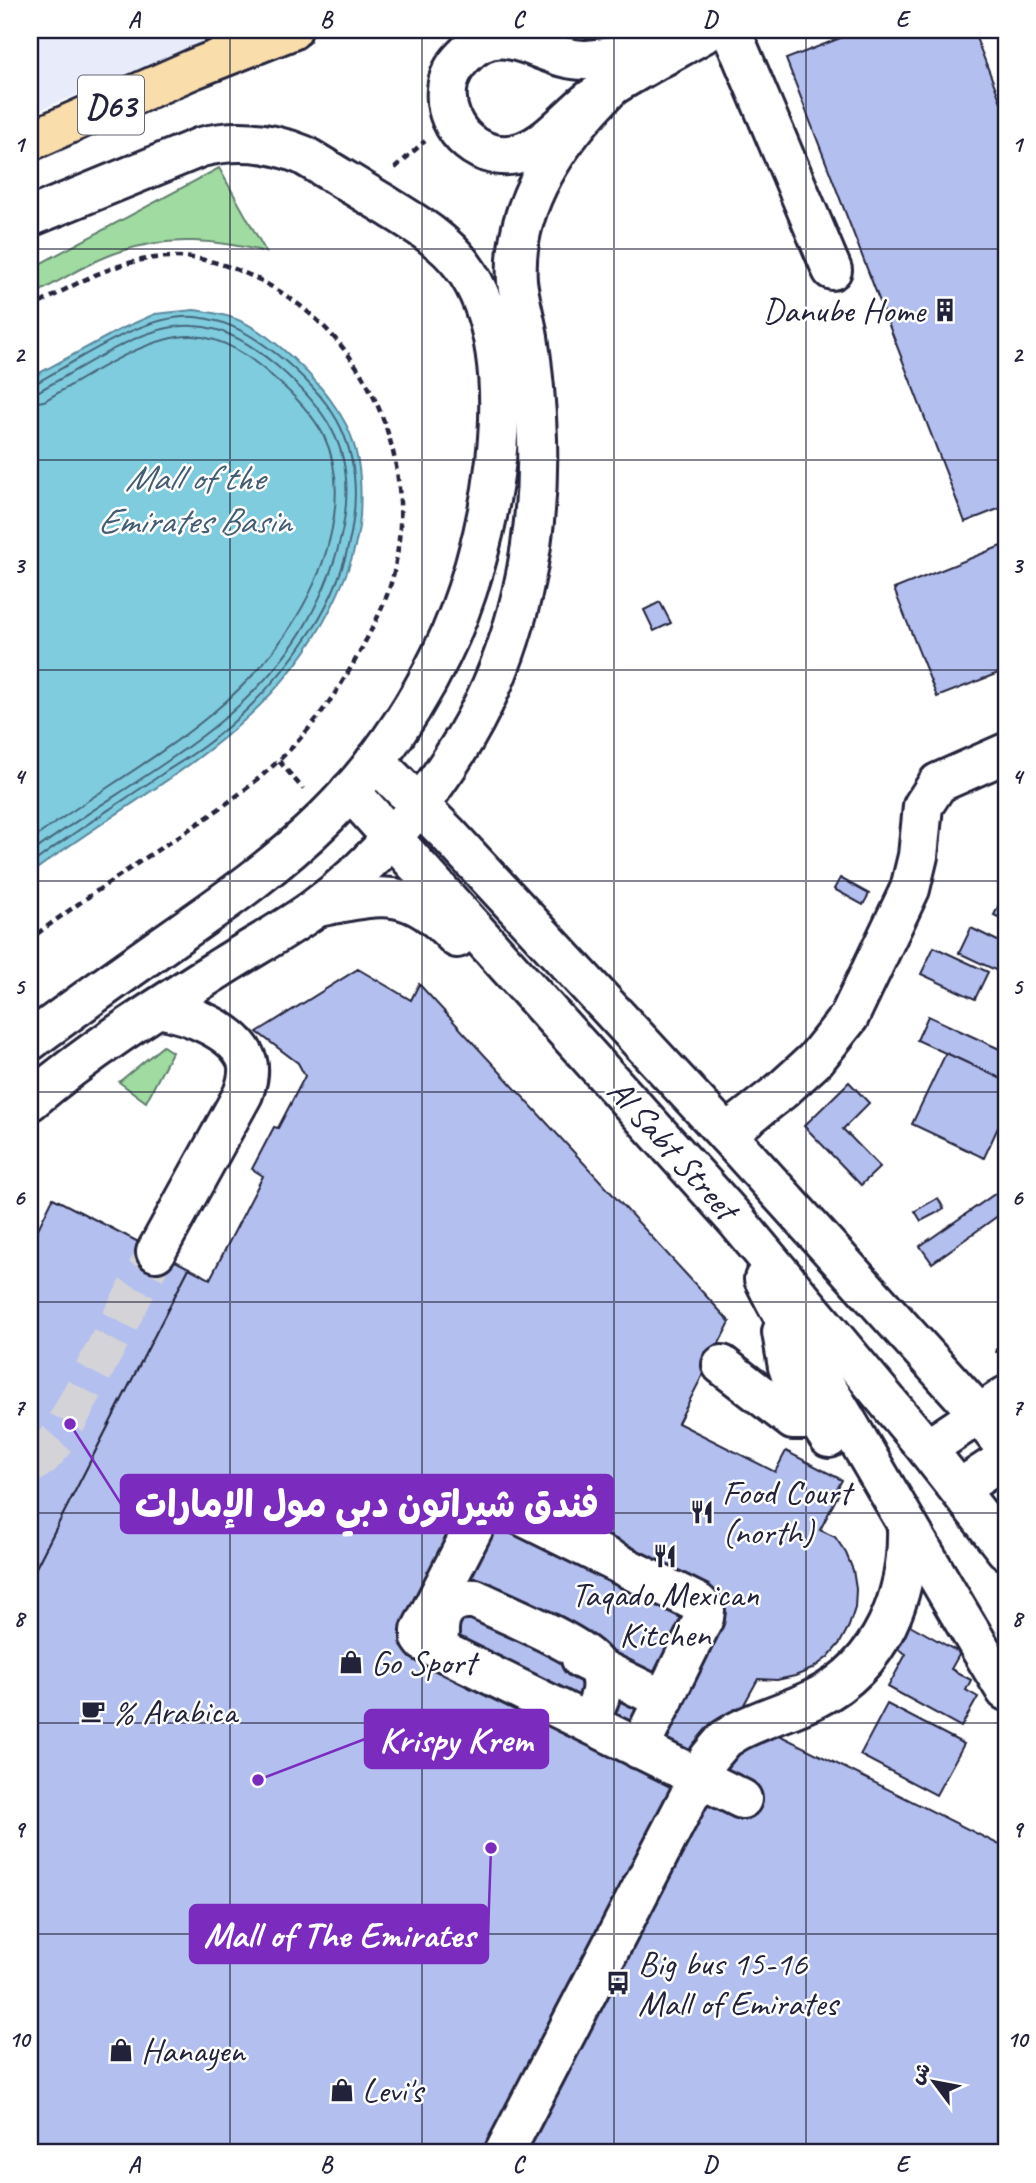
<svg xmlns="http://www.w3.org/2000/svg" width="1036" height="2183" viewBox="0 0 1036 2183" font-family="Caveat,'Playpen Sans Arabic',sans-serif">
<rect width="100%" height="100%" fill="#fff"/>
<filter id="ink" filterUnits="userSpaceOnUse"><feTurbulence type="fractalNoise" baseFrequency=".0143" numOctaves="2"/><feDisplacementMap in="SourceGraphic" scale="14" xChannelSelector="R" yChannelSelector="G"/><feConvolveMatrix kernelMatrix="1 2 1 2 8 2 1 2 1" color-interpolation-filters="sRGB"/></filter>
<g filter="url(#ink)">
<path fill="#e8ecfa" d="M30,30H236L30,114Z"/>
<g fill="#a0dba1" stroke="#617e6e" stroke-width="2">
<path d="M219,168L266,252C218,240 169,235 122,251C90,261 60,281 30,297V269Z"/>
<path d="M163,1046L172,1052L146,1102L119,1082Z"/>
</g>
<path fill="#7fccde" stroke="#5a889d" stroke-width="2" d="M194,310C206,312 219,313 230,317C269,329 319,380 340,414C360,445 362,480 360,516C358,548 346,578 332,606C266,739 142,789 30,874V378L119,330L155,314Z"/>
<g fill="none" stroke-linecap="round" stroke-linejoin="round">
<g stroke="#47667c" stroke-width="2">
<path d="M30,384L36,383C80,359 144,313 195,317C230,320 257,338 284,360C306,379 329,402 341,428C371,492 348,574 312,630C286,670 254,706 217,736C201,750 182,761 165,772C120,803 73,832 30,865"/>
<path d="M30,393L39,391C83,368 143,323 193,326C226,327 253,346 277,366C299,385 319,405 332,430C364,489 337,568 307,622C246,730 125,782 30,854"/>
<path d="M30,403L44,401C83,379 148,334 193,336C225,338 249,356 272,376C292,393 312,413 324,436C351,494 327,567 296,618C233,723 124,770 30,841"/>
</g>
</g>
<g fill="#b3bfef" stroke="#22223b" stroke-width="2">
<path d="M861,30H973L1006,115V506L965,522L786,59Z"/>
<path d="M1006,544V670L937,697L894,589Z"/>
<path d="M660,602L671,623L654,631L644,610Z"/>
<path d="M840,878L869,894L863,905L834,889Z"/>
<path d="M1006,890V921L994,915Z"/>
<path d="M971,928L1006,945V975L959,953Z"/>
<path d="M934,947L988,972L975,999L921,974Z"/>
<path d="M358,969L411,1000L419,984L730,1322L678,1423L775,1472L786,1451L842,1480L836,1491L839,1493L820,1530L835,1537L846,1553L853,1570L856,1589L855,1608L849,1626L840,1643L828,1657L812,1669L795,1676L777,1680L758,1679L725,1739L775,1733L1006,1848V2153H30V1579L189,1268L210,1279L263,1176L252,1169L274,1127L278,1128L305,1076L298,1063L257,1032Z"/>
<path d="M928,1016L1006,1052V1081L917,1040Z"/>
<path d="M946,1053L1006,1081V1110L984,1158L912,1124Z"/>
<path d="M849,1082L869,1103L843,1129L880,1167L861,1185L804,1126Z"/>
<path d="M999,1191L1006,1201V1210L932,1263L920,1246Z"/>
<path d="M53,1198L189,1268L30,1579V1245Z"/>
<path d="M938,1198L944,1209L921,1221L915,1211Z"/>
<path d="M908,1624L960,1653L951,1669L971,1680L966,1690L978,1697L961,1727L888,1687L906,1654L894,1647Z"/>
<path d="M887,1704L964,1744L936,1795L860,1755Z"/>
</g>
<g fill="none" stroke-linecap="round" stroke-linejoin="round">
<path stroke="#d3d3d8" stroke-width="38" stroke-dasharray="38 19" stroke-linecap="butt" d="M30,1465L42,1457L58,1439L156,1252"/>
<g stroke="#22223b" stroke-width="44">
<g id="minor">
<path d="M710,30C670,53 628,74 590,100C569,116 549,143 523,152C483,166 443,131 447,90C448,77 454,66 463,57C503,13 542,62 587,60C624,58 674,40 711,30"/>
<path d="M731,30L832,270"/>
<path d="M30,217L201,147C237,138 269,141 303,155C330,171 357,188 384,204C412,222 442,238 462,265C533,359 489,558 441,655C412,714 372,772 325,818C279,864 226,901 173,938C125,972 77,1006 30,1041"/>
<path d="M375,761L447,833L726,1134L980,1415L1006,1449"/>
<path d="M350,791L736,1220L927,1449L1006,1550"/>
<path d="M318,907C383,894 408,886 457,938"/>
<path d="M30,1101C90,1050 157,1008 223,966C253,947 285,930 314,909C375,864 427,802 465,738C518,648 540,542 537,439C536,405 533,371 528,337C525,319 519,300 517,281C512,205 560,138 611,87"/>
<path d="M726,1134L781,1091L815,1060L849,1017L910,889L918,856L923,806L938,783L1006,753"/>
<path d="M156,1252L243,1094C247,1083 250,1072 247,1061C236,1030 186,1013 158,1008"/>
<path d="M764,1279C790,1333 825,1383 855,1435C905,1520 954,1606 1006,1691"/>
<path d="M782,1332L788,1367L795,1386L829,1438"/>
<path d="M722,1365L793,1420H805L814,1414"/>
<path d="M927,1449L1006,1396"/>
<path d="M959,1489L1006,1458"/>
<path d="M439,1633C438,1610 452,1597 475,1599C500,1611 583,1645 595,1664C608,1684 599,1703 589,1721"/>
<path d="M581,1659L664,1700"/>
<path d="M639,1749L704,1618L705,1610L698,1603L498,1504L490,1503L485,1506L421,1630V1638L424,1642L742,1799"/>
<path d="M504,2153L709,1758L725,1739L736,1732C762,1718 790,1711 816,1698C882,1665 909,1595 907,1526"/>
</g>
</g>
<g stroke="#22223b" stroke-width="44">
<path id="major" d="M30,141L193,69L292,30"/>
</g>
<g stroke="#22223b" stroke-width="4.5" stroke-dasharray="7 5" stroke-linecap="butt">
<path d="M395,168L425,141"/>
<path d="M30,309C75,284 118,258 171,257C214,256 256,275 291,299C374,357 414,462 396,561C392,588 379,616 366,640C343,685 314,728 277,762C238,799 194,826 150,855C109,882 69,910 30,939"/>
<path d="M279,761L303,789"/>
<path d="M995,1351L1006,1349"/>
</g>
<use href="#minor" stroke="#fff" stroke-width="38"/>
<use href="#major" stroke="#f9ddab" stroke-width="38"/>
</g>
</g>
<path fill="none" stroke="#22223b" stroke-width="2" stroke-opacity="0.55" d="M230,30V2153M422,30V2153M614,30V2153M806,30V2153M30,249H1006M30,460H1006M30,670H1006M30,881H1006M30,1092H1006M30,1302H1006M30,1513H1006M30,1723H1006M30,1934H1006"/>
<defs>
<g id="building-bare" transform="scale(1.89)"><path d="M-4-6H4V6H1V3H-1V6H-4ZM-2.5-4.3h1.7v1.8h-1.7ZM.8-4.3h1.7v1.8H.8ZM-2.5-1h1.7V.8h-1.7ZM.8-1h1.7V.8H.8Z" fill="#22223b" stroke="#fff" stroke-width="2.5" paint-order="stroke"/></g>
<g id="restaurant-bare" transform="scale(1.89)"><path d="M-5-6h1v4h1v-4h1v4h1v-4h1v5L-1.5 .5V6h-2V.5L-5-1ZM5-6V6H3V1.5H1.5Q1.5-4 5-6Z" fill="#22223b" stroke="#fff" stroke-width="2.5" paint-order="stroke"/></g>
<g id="shop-bare" transform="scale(1.89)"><path d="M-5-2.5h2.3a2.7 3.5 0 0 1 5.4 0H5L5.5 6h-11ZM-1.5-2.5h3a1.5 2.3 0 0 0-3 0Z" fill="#22223b" stroke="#fff" stroke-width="2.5" paint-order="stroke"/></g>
<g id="cafe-bare" transform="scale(1.89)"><path d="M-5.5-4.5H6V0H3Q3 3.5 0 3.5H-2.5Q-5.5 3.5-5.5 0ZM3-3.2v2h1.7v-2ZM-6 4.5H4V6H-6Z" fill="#22223b" stroke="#fff" stroke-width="2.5" paint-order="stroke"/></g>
<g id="bus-bare" transform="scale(1.89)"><path d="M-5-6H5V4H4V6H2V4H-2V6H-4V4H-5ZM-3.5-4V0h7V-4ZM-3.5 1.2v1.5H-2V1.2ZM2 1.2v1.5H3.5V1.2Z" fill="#22223b" stroke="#fff" stroke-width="2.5" paint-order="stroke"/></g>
</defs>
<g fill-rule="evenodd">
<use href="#building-bare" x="945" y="310"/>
<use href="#restaurant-bare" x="702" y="1512"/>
<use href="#restaurant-bare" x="665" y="1556"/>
<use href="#shop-bare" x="351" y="1662"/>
<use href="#cafe-bare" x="93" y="1711"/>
<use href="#bus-bare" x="618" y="1983"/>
<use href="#shop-bare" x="121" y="2050"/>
<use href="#shop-bare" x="342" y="2090"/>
</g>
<g text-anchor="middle" stroke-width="5" stroke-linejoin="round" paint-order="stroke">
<rect fill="#fff" stroke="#646476" stroke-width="2" x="78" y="75.5" width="66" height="59" rx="5"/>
<g font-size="33" font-weight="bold" fill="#22223b">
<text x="111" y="117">D63</text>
</g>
<g font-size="35" fill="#22223b" stroke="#fff" text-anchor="start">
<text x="925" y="322" text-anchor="end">Danube Home</text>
<text x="722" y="1504">Food Court<tspan x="722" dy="40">(north)</tspan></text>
<text x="665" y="1606" text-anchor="middle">Taqado Mexican<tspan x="665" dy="40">Kitchen</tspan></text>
<text x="371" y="1674">Go Sport</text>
<text x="113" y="1723">% Arabica</text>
<text x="638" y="1975">Big bus 15-16<tspan x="638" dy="40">Mall of Emirates</tspan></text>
<text x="141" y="2062">Hanayen</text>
<text x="362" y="2102">Levi's</text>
</g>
<g font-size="35" fill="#22223b" stroke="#fff">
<text transform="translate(673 1149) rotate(48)" y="12">Al Sabt Street</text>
</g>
<g font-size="37" font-style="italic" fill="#435e74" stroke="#fff">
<text x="194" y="490">Mall of the<tspan x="194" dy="43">Emirates Basin</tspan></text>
</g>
</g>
<path fill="none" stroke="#7b2cbf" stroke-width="2.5" d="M70 1424L121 1504M258 1780L365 1739M491 1848L488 1934"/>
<g fill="#7b2cbf" stroke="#fff" stroke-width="2.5">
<circle cx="70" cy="1424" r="7"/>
<circle cx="258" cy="1780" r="7"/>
<circle cx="491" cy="1848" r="7"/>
</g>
<g fill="#7b2cbf" stroke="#7b2cbf" stroke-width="2.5">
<rect x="121" y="1475" width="492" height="58" rx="7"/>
<rect x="365" y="1710" width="183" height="58" rx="7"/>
<rect x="190" y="1905" width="298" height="58" rx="7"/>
</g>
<g font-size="37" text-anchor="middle" font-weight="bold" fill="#fff">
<text x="367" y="1517">فندق شيراتون دبي مول الإمارات</text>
<text x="456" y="1752">Krispy Krem</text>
<text x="339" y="1947">Mall of The Emirates</text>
</g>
<rect width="1036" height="2183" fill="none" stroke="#fff" stroke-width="77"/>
<g transform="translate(934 2082) rotate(302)" stroke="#ffffff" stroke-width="5" paint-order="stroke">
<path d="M0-5L12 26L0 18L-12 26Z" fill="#22223b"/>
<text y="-10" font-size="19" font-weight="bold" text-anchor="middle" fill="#22223b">ش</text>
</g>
<rect x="38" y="38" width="960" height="2106" fill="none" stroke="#22223b" stroke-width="2.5"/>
<g font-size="23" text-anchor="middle" font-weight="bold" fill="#22223b">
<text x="134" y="27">A</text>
<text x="326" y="27">B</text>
<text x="518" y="27">C</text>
<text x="710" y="27">D</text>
<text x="902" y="27">E</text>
<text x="19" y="152">1</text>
<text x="1017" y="152">1</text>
<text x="19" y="362">2</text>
<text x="1017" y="362">2</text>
<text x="19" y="573">3</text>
<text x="1017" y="573">3</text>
<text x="19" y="784">4</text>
<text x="1017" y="784">4</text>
<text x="19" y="994">5</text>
<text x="1017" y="994">5</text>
<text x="19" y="1205">6</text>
<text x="1017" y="1205">6</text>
<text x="19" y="1415">7</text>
<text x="1017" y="1415">7</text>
<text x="19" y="1626">8</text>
<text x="1017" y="1626">8</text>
<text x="19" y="1837">9</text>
<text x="1017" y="1837">9</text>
<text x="19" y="2047">10</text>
<text x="1017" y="2047">10</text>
<text x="134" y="2172">A</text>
<text x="326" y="2172">B</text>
<text x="518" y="2172">C</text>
<text x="710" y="2172">D</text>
<text x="902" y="2172">E</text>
</g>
</svg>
